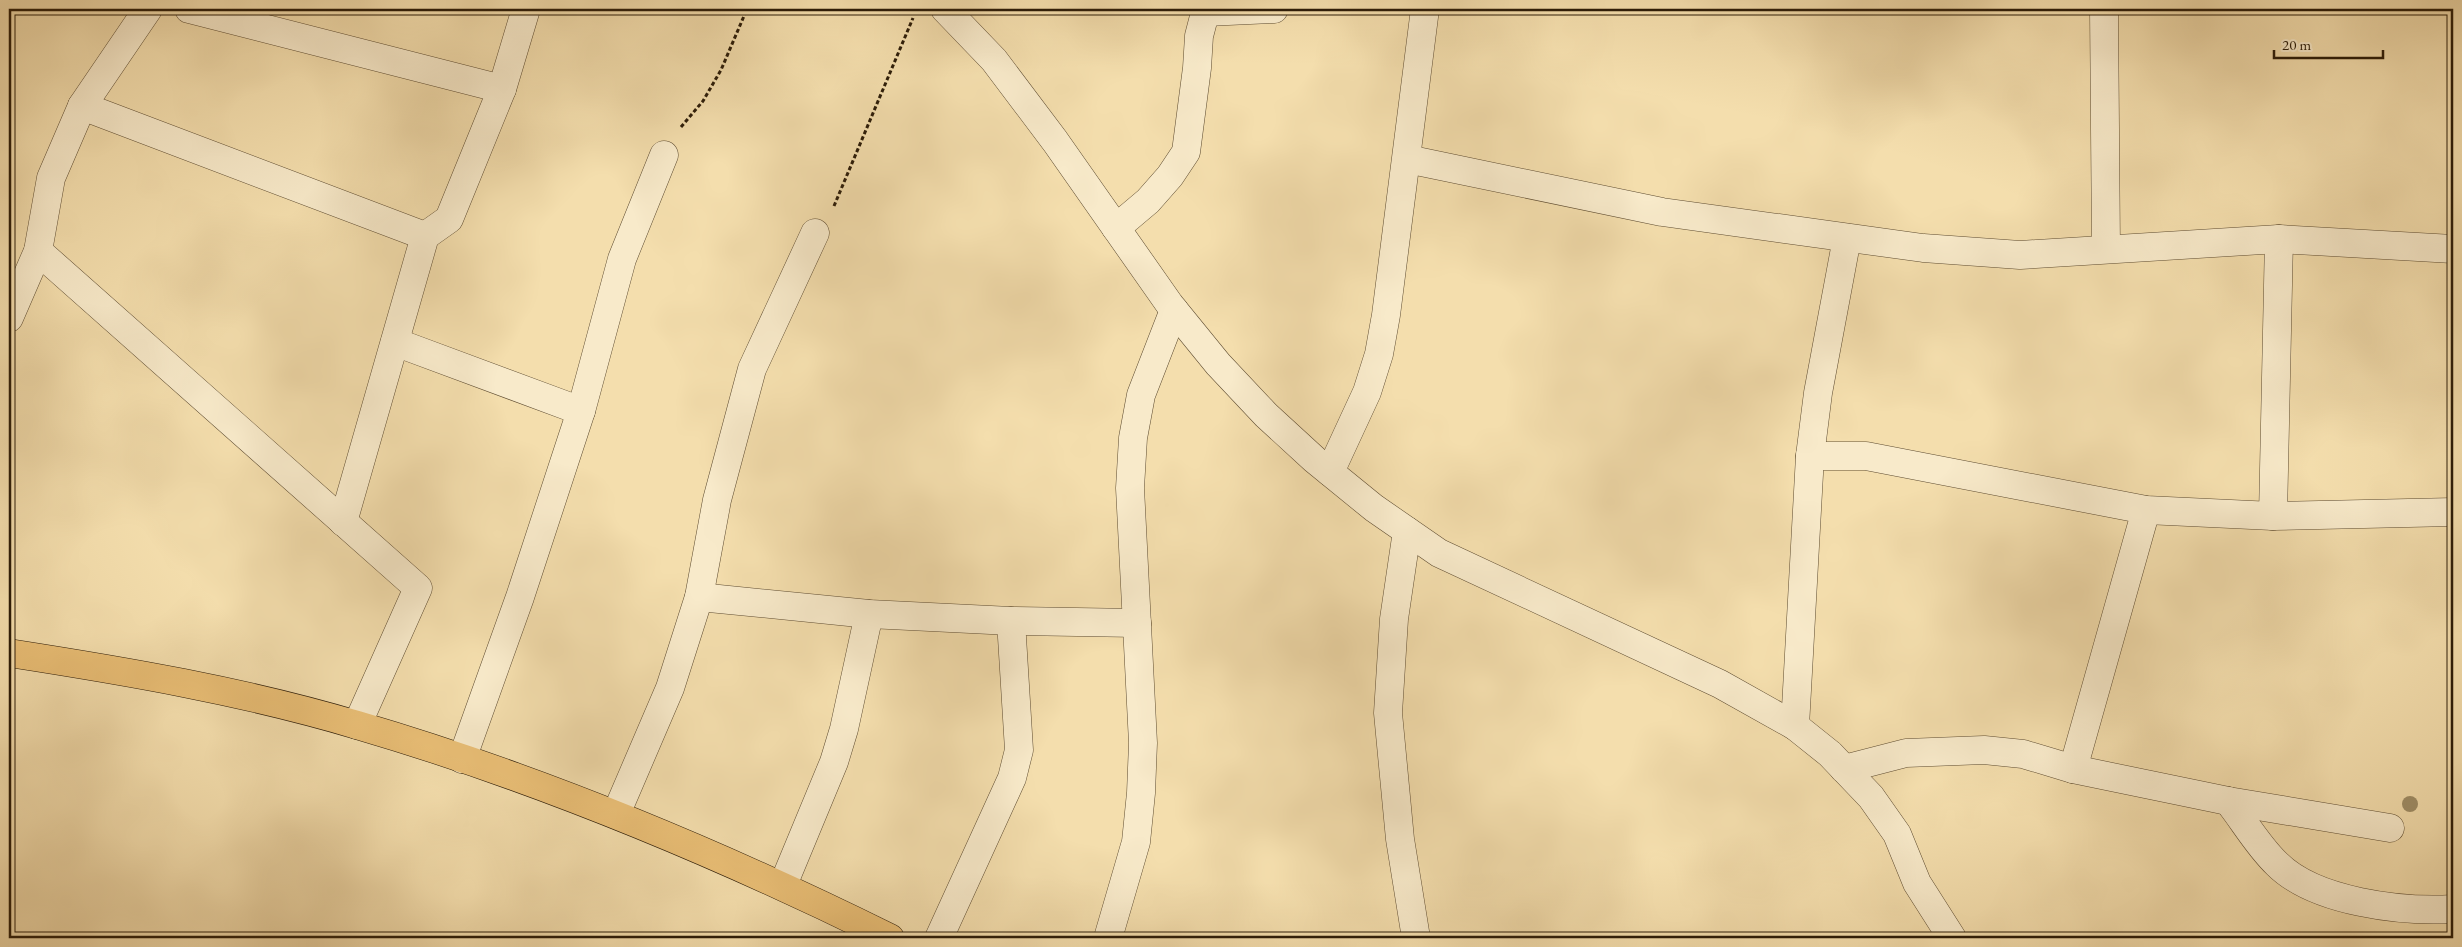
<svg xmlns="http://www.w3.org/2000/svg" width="2462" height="947" viewBox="0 0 2462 947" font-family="'EB Garamond',serif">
<rect width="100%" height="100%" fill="#f4dead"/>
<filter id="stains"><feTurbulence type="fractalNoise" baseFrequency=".004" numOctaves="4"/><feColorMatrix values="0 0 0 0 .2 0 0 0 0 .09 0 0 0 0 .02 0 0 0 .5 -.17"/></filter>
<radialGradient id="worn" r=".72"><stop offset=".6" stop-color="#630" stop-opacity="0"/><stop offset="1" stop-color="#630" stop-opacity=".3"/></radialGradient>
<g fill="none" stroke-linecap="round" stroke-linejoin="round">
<g stroke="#5e4c31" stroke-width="29">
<g id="minor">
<path d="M189,9L502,89"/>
<path d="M945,9L994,60L1055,141L1170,305L1218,364L1266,415L1315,460L1374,508L1439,553L1720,684L1795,726L1830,754L1871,797L1897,834L1917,883L1952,938"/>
<path d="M2104,9L2106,249"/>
<path d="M1206,12L1274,9"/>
<path d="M82,106L425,236"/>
<path d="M1407,159L1662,212L1923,248L2020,255L2279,239L2453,249"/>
<path d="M1116,228L1148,201L1170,176L1186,152L1197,68L1199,36L1206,9"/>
<path d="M38,251L418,588L357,725"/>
<path d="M9,318L38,251L51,178L82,106L148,9"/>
<path d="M395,342L581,411"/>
<path d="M1810,456H1866L2146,510L2273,516L2453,512"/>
<path d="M1330,472L1367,392L1379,354L1386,315L1425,9"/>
<path d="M2273,516L2279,239"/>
<path d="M343,522L425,236L449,219L502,89L526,9"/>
<path d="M1407,531L1394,619L1388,713L1400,839L1416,938"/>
<path d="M699,597L869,614L1011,621L1137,623"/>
<path d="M1795,726L1810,456L1818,393L1847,238"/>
<path d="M462,759L520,597L581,411L622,259L664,155"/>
<path d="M1844,769L1906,753L1984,750L2023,754L2073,769L2228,801L2390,828"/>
<path d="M2073,769L2146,510"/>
<path d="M2228,801C2244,821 2258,846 2277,864C2315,902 2401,912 2453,909"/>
<path d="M616,814L670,688L699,597L717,500L752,369L815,233"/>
<path d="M783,885L834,762L844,729L869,614"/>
<path d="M939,938L1012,778L1019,750L1011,621"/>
<path d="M1108,938L1136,842L1141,793L1143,743L1130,488L1133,438L1141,395L1174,310"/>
</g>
</g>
<g stroke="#2c1c08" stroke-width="29">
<path id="major" d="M9,653C125,671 243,691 357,725C541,779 718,853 890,938"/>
</g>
<g stroke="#2c1c08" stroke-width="3" stroke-dasharray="4 2.5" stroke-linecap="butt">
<path d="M681,127L703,101L721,70L747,9"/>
<path d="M834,206L913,18"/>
</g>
<use href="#minor" stroke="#f8eaca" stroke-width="28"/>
<use href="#major" stroke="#eabf76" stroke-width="28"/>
</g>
<circle fill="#9f8e67" cx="2410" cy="804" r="8"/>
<rect width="2462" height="947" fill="none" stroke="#f4dead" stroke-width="30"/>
<rect x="10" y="10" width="2442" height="927" fill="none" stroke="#2c1c08" stroke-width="2.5"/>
<rect x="15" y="15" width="2432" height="917" fill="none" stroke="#2c1c08"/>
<path d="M2274 50v8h109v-8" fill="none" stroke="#2c1c08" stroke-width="2.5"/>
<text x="2282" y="50" font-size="15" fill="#2c1c08" stroke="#f8eaca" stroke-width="4" paint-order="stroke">20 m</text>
<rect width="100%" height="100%" filter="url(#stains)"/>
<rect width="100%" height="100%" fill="url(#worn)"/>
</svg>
